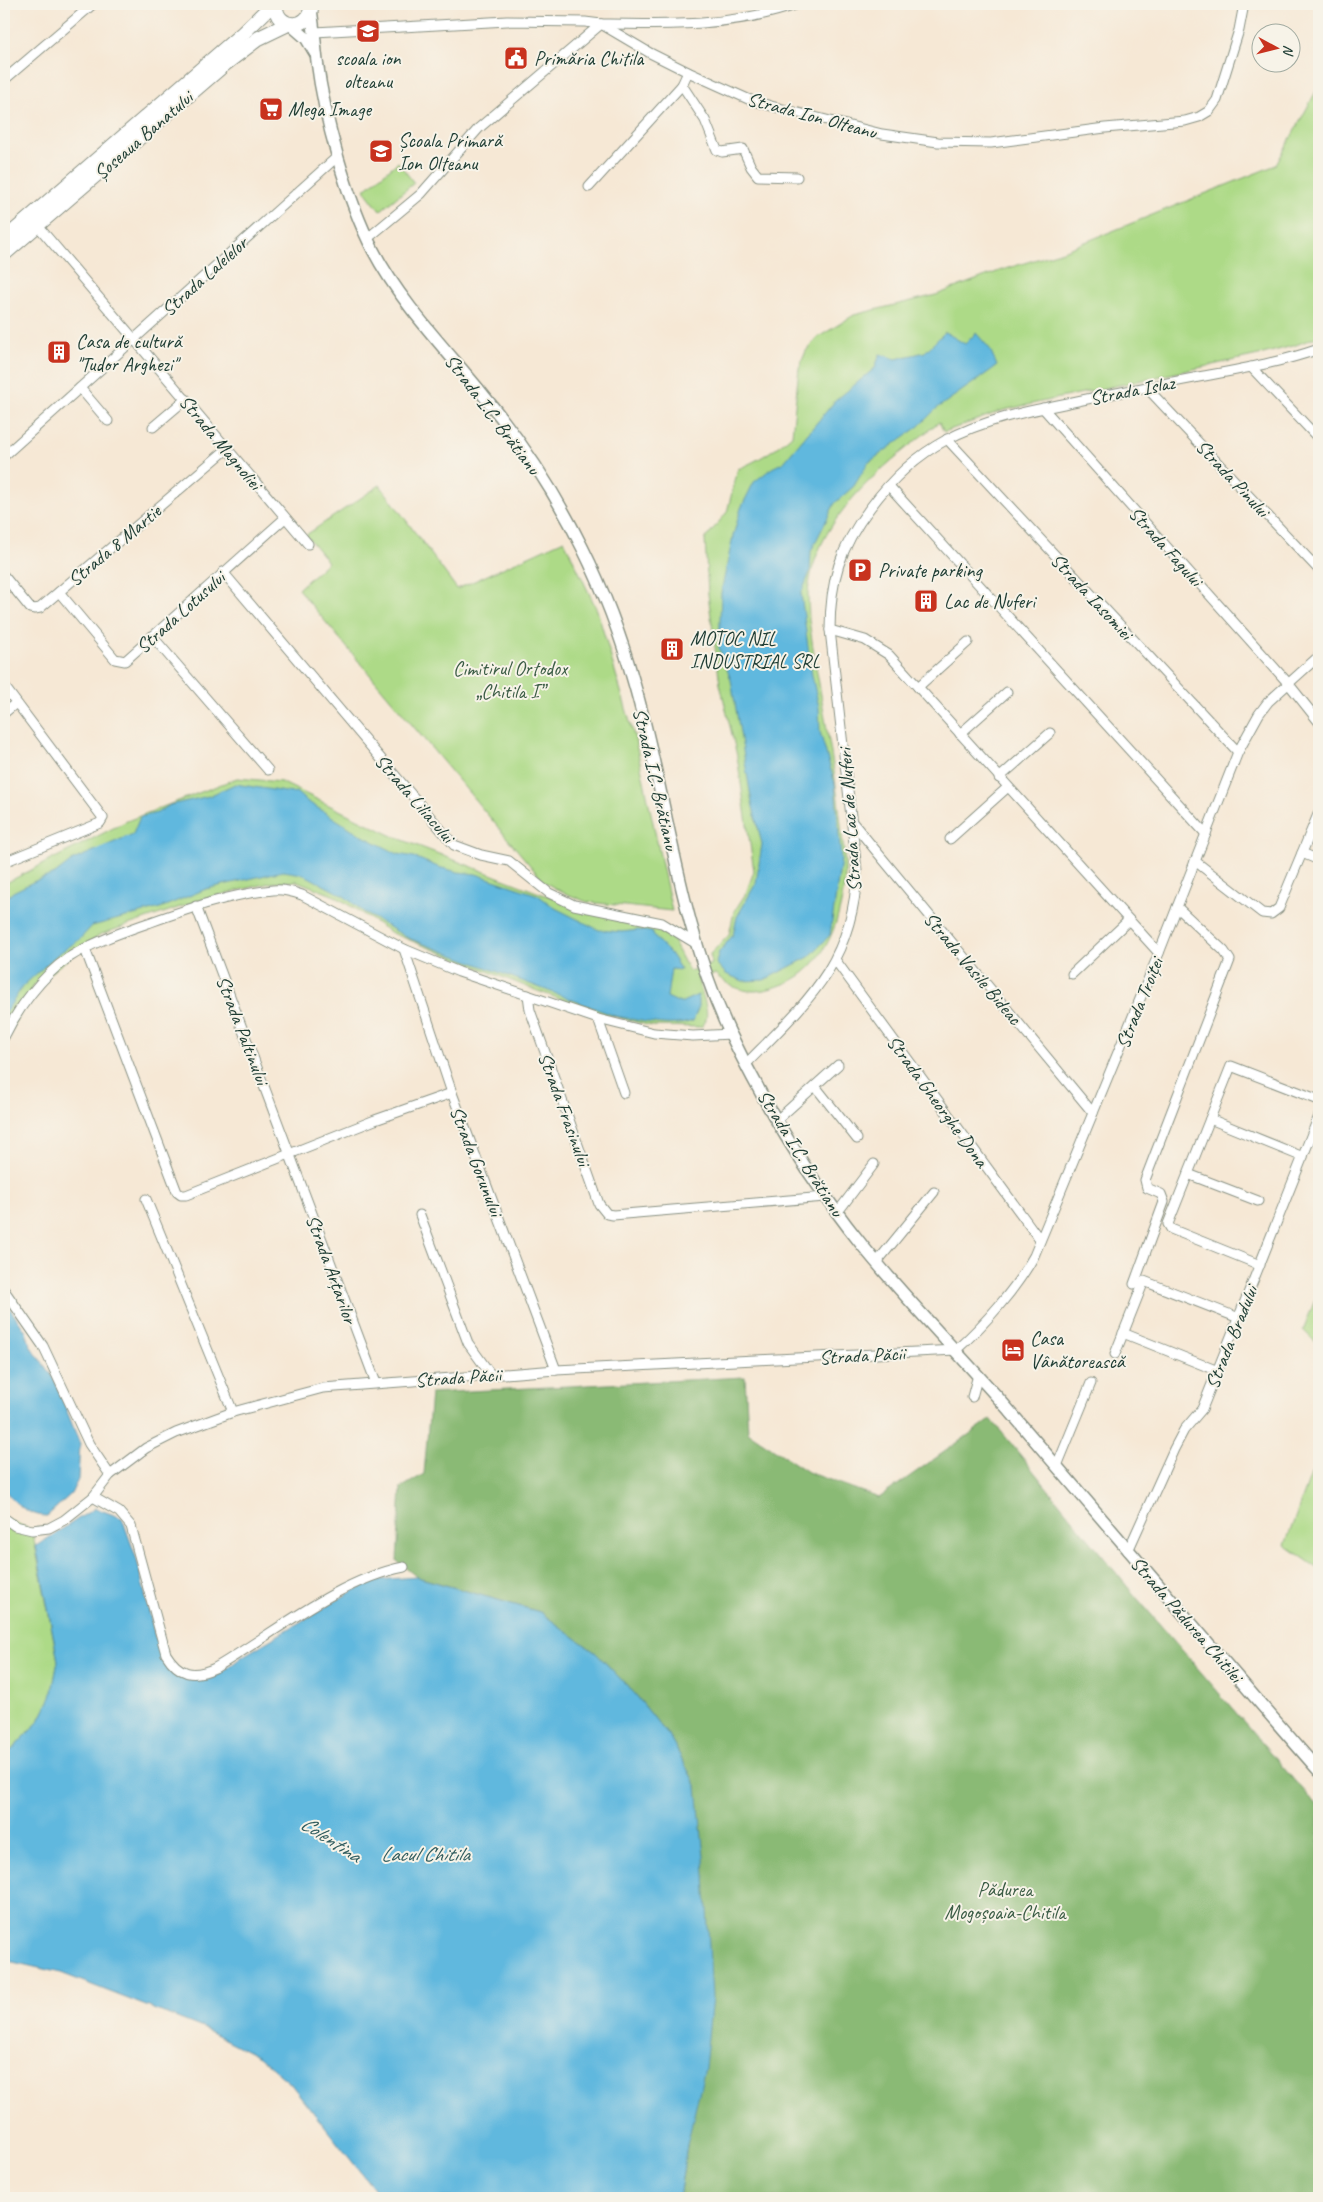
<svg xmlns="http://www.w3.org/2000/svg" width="1323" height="2202" viewBox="0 0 1323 2202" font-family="Caveat,sans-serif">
<rect width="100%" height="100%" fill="#f7f3e8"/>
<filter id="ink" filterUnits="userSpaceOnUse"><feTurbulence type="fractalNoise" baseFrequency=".02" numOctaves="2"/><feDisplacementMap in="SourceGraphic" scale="10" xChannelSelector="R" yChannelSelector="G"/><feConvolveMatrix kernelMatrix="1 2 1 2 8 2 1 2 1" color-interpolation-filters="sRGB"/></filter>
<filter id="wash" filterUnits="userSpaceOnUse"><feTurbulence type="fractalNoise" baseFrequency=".0096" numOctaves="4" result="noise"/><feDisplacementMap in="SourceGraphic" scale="20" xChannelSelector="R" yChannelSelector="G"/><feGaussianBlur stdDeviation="1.12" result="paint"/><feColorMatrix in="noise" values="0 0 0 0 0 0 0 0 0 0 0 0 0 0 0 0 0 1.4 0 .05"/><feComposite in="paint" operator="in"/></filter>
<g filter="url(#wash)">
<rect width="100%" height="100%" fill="#f6e8d5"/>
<g fill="#adda87" stroke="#668c5e">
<path d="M1319,86V336L1296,345L1263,354L1004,410L944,432L939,422C884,466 815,516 808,593C808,602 809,611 809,620C818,688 834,756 841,825C842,841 846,859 845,875C842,916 827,968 784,984C756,995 737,994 715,974L698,980C701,993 714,1017 701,1027L652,1026L598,1013L535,990L392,933L335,896L297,881L270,883L207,898L99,935L33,986L4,1044V884L127,821L237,778L281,782L395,837L542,894L667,929L689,971L712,964L710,954L729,935L734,912L746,893L754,871L737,756L720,684L708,594L705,539L727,512L738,469C759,460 775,450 792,435L799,368L806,351L817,338L854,315L936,295L1002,270L1063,251L1276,165Z"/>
<path d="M398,162L414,183L380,211L364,190Z"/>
<path d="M380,485L457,589L564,540L597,610L635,739L672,911L587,902L562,892L544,882L298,589L328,562L306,535Z"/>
<path d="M1319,1290V1345L1303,1330Z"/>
<path d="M1319,1453V1569L1285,1545Z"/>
<path d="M4,1518L32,1530L58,1661L51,1698L39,1721L12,1750L4,1752Z"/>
</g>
<path fill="#8aba74" stroke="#547c54" d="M745,1377L748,1432L808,1472L879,1498L991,1419L1131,1591L1319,1809V2198H679L687,2145L697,1787L671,1739L635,1694L596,1653L540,1612L417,1577L397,1561L401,1488L424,1474L431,1393Z"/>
<g fill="#61b8de" stroke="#407a89">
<path d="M945,332L965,344L976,333L990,349L997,366L936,409L919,426L868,463L854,486L835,503L811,551L810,572L801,594L812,676L819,707L820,732L835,784L841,860L830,935L809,957L764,980L743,981L726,974L716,963L719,952L733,935L737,917L756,883L762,844L752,803L731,680L719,648L721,593L733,536L741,508L754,482L772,468L784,462L835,401L875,368L880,354L896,359L925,352Z"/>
<path d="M235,784L292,793L296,792L305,800L363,836L398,854L414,857L438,867L458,872L476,874L538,895L555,908L599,930L622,932L639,930L652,932L658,941L670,953L681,970L671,969L667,997L680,1003L698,995V1009L693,1021C670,1029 638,1020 615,1016L408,938L365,913L344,896L303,874L283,871L206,889L160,908L92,926L79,940L58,954L23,986L4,1015V900L13,892L35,881L55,874L73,860L133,834L140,817L157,813L170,805L209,796Z"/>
<path d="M4,1300L26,1332L31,1347L54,1379L80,1444L78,1479L71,1494L47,1516C29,1516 14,1503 4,1489Z"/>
<path d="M95,1508L122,1518L137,1560L156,1641L164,1659L177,1677L191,1680H208L221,1673L243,1656L349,1593L376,1580L417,1577L540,1612L596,1653L635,1694L671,1739L697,1787L704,1857L712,1997L705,2068L687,2145L679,2198H381L290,2083L259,2057L203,2028L61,1973L4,1960V1752L12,1750L39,1721L51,1697L58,1661L36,1546Z"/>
</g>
</g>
<g filter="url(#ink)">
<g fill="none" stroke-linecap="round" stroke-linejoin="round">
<g stroke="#8a9284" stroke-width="11">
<g id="street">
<path d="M601,24C668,25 734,27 798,4"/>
<path d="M315,32L507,21L585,22L601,24L650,53L688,72L748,99L771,106L882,134L938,142L991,143L1105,128L1185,121L1199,117L1209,111L1217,100L1239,30L1244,4"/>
<path d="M688,72L682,85L705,120L717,150L722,152L743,149L751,167L758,176L797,177"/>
<path d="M4,80L93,4"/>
<path d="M589,187L682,85"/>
<path d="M38,226L308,544"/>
<path d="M368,238L421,194L479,128L601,24"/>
<path d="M1251,367L1319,439"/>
<path d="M1146,387L1319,570"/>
<path d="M80,388L108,421"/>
<path d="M1043,408L1288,683L1319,722"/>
<path d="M153,427L186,399"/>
<path d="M947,439L1238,752"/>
<path d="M4,456L338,156"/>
<path d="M889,486L1206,834"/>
<path d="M223,572L454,845L481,855L509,861L549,893L574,905L662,923L695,943"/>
<path d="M4,576L30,608L35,609L40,608L227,449"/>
<path d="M59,592L115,659L125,661L285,518"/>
<path d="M830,630L865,640L889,655L1159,953"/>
<path d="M152,636L268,770"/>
<path d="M4,686L103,818L100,823L4,862"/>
<path d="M918,687L968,642"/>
<path d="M4,713L16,703"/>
<path d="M960,734L1007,692"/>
<path d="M999,778L1050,733"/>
<path d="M853,823L1093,1113"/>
<path d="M950,839L1008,787"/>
<path d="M1302,853L1319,860"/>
<path d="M1195,861L1262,913L1271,914L1279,908L1319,812"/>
<path d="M196,906L376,1383"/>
<path d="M85,949L177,1192L181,1195H186L375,1120L452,1093"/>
<path d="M404,949L452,1093L556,1370"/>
<path d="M836,961L1040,1240"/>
<path d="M1072,974L1129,920"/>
<path d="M528,995L530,1010L599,1204L607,1214L613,1215L825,1197"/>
<path d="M598,1019L624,1093"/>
<path d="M4,1037C18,1008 42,976 68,958C93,942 120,933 148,923C188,909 230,894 273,890C283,889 293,892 302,895L404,949L459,972L598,1019L654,1033L693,1036L731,1034"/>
<path d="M746,1064C807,1002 854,962 857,870L830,630C830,581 840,547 870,508C890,481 916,456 946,440C983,420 1028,411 1068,403C1110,394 1152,386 1194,378C1236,370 1279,363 1319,349"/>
<path d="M815,1086L857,1139"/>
<path d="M1210,1119L1303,1157"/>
<path d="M777,1120L838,1065"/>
<path d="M1188,1174L1258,1201"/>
<path d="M146,1199L233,1412"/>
<path d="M837,1213L874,1164"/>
<path d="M420,1215L468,1343L491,1375"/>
<path d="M877,1262L934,1192"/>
<path d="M1260,1265L1171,1229L1168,1224L1231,1066L1319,1100"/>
<path d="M1134,1284L1164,1202L1161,1194L1147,1188L1145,1180L1230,960L1224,951L1177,907"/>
<path d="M4,1290L43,1346L89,1444L110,1475"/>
<path d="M1123,1333L1218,1371"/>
<path d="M1115,1354L1144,1281L1239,1318"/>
<path d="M972,1397L978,1375"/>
<path d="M1057,1466L1091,1383"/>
<path d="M93,1497L119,1512L131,1526L166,1654C179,1675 193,1678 215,1668C273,1634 338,1580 404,1567"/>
<path d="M4,1518L15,1526L32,1530L49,1528L64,1520L93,1497L110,1475L146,1448L176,1433L233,1412L323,1388L556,1370L956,1350C984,1325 1016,1289 1034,1256L1159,953L1238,752L1259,714L1268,702L1319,656"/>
<path d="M1128,1551L1174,1449L1184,1430L1202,1409L1319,1116"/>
</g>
</g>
<g stroke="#8a9284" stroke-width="14">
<g id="secondary">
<path d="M311,10C314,27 315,44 317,61C324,117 347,200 373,250C400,302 443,346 480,391C519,438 555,492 582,547C604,591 621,636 634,683C668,800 678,922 730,1033C766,1108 810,1180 862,1245C907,1301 959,1353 1007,1408C1111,1529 1214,1651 1319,1771"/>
<path d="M291,25L306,38L315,53"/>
</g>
</g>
<g stroke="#8a9284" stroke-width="16">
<g id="primary">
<path d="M276,4C274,31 313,31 311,4"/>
<path d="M4,240L243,33L273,4"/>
<path d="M4,254L226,63L259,38L288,24"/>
</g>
</g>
<use href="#street" stroke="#fff" stroke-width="9"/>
<use href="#secondary" stroke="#fff" stroke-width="11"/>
<use href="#primary" stroke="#fff" stroke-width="14"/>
</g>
</g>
<defs>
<g id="school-square" transform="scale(1.25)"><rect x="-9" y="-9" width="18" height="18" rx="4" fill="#c8321e" stroke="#f7f3e8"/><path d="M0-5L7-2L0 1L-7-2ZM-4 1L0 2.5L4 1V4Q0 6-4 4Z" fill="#fff"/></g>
<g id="civic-square" transform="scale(1.25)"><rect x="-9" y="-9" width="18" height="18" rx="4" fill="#c8321e" stroke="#f7f3e8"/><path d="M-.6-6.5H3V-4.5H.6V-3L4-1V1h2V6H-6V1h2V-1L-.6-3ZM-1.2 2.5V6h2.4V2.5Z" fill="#fff"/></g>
<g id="supermarket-square" transform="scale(1.25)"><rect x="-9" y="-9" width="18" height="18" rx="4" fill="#c8321e" stroke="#f7f3e8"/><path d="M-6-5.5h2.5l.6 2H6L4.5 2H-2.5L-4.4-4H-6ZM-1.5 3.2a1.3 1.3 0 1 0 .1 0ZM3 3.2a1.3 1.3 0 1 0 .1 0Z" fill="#fff"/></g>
<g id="building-square" transform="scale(1.25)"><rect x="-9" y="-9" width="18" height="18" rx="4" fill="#c8321e" stroke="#f7f3e8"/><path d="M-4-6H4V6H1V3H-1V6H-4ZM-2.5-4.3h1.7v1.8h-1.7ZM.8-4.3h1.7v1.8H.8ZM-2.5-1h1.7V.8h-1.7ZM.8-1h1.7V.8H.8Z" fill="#fff"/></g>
<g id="parking-square" transform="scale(1.25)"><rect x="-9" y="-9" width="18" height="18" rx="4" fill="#c8321e" stroke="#f7f3e8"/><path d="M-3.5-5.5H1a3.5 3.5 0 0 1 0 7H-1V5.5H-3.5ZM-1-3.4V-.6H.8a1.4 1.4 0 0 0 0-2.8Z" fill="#fff"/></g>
<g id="hotel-square" transform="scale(1.25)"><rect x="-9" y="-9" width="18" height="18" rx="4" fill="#c8321e" stroke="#f7f3e8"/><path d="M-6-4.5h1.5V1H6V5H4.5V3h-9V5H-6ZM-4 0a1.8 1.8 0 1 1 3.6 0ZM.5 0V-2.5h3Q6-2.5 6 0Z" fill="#fff"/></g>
</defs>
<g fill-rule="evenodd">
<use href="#school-square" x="368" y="31"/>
<use href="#civic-square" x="516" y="58"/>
<use href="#supermarket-square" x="271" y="109"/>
<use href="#school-square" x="381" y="151"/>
<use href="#building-square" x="59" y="352"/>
<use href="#parking-square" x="860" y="570"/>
<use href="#building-square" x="926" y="601"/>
<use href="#building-square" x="672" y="649"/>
<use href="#hotel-square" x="1013" y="1350"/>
</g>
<g text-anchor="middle" stroke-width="4" stroke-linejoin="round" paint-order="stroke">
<g font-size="20" fill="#1f3d34" stroke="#f7f3e8" text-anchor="start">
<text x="368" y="65" text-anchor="middle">scoala ion<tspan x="368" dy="23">olteanu</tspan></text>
<text x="534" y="65">Primăria Chitila</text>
<text x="288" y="116">Mega Image</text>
<text x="398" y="147">Școala Primară<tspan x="398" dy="23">Ion Olteanu</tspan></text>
<text x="76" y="348">Casa de cultură<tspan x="76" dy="23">"Tudor Arghezi"</tspan></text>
<text x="878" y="577">Private parking</text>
<text x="944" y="608">Lac de Nuferi</text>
<text x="690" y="645">MOTOC NIL<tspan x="690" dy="23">INDUSTRIAL SRL</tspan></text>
<text x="1030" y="1345">Casa<tspan x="1030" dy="23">Vânătorească</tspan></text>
</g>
<g font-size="20" fill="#1f3d34" stroke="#f7f3e8">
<text transform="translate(812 115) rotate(15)" y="7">Strada Ion Olteanu</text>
<text transform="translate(143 135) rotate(-41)" y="7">Șoseaua Banatului</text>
<text transform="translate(204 276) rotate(-42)" y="7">Strada Lalelelor</text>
<text transform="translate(1132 390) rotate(-11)" y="7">Strada Islaz</text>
<text transform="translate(493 414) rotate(53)" y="7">Strada I.C. Brătianu</text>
<text transform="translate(221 442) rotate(50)" y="7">Strada Magnoliei</text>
<text transform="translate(1233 478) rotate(47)" y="7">Strada Pinului</text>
<text transform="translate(114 545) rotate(-40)" y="7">Strada 8 Martie</text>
<text transform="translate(1166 546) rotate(48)" y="7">Strada Fagului</text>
<text transform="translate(1092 596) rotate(47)" y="7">Strada Iasomiei</text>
<text transform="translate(180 612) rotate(-42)" y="7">Strada Lotusului</text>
<text transform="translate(656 779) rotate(77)" y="7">Strada I.C. Brătianu</text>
<text transform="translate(415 798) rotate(49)" y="7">Strada Liliacului</text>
<text transform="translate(849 820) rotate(-94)" y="7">Strada Lac de Nuferi</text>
<text transform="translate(973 968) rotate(50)" y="7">Strada Vasile Bideac</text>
<text transform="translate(1139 1003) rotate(-68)" y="7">Strada Troiței</text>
<text transform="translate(243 1030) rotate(69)" y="7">Strada Paltinului</text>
<text transform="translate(938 1101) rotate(54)" y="7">Strada Gheorghe Dona</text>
<text transform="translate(565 1109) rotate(70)" y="7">Strada Frasinului</text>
<text transform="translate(801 1153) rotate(58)" y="7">Strada I.C. Brătianu</text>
<text transform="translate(477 1161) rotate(69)" y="7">Strada Gorunului</text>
<text transform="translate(332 1269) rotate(70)" y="7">Strada Arțarilor</text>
<text transform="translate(1231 1337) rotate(-68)" y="7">Strada Bradului</text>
<text transform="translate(862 1355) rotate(-3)" y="7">Strada Păcii</text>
<text transform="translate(458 1377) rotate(-4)" y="7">Strada Păcii</text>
<text transform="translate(1187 1619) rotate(49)" y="7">Strada Pădurea Chitilei</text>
</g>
<g font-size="20" fill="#3b5c45" stroke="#f7f3e8">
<text x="510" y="675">Cimitirul Ortodox<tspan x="510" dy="23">„Chitila I”</tspan></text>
<text x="1005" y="1896">Pădurea<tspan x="1005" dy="23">Mogoșoaia-Chitila</tspan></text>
</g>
<g font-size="21" font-style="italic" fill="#305c5e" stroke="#f7f3e8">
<text transform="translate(331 1839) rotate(33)" y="7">Colentina</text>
<text x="425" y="1861">Lacul Chitila</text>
</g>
</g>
<rect width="1323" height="2202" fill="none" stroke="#f7f3e8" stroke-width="20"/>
<g transform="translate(1276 48) rotate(97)"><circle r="24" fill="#f7f3e8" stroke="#a1aaa0"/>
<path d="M0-4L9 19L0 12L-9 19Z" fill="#c8321e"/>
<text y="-8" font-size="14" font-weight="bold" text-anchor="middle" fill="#1f3d34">N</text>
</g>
</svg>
